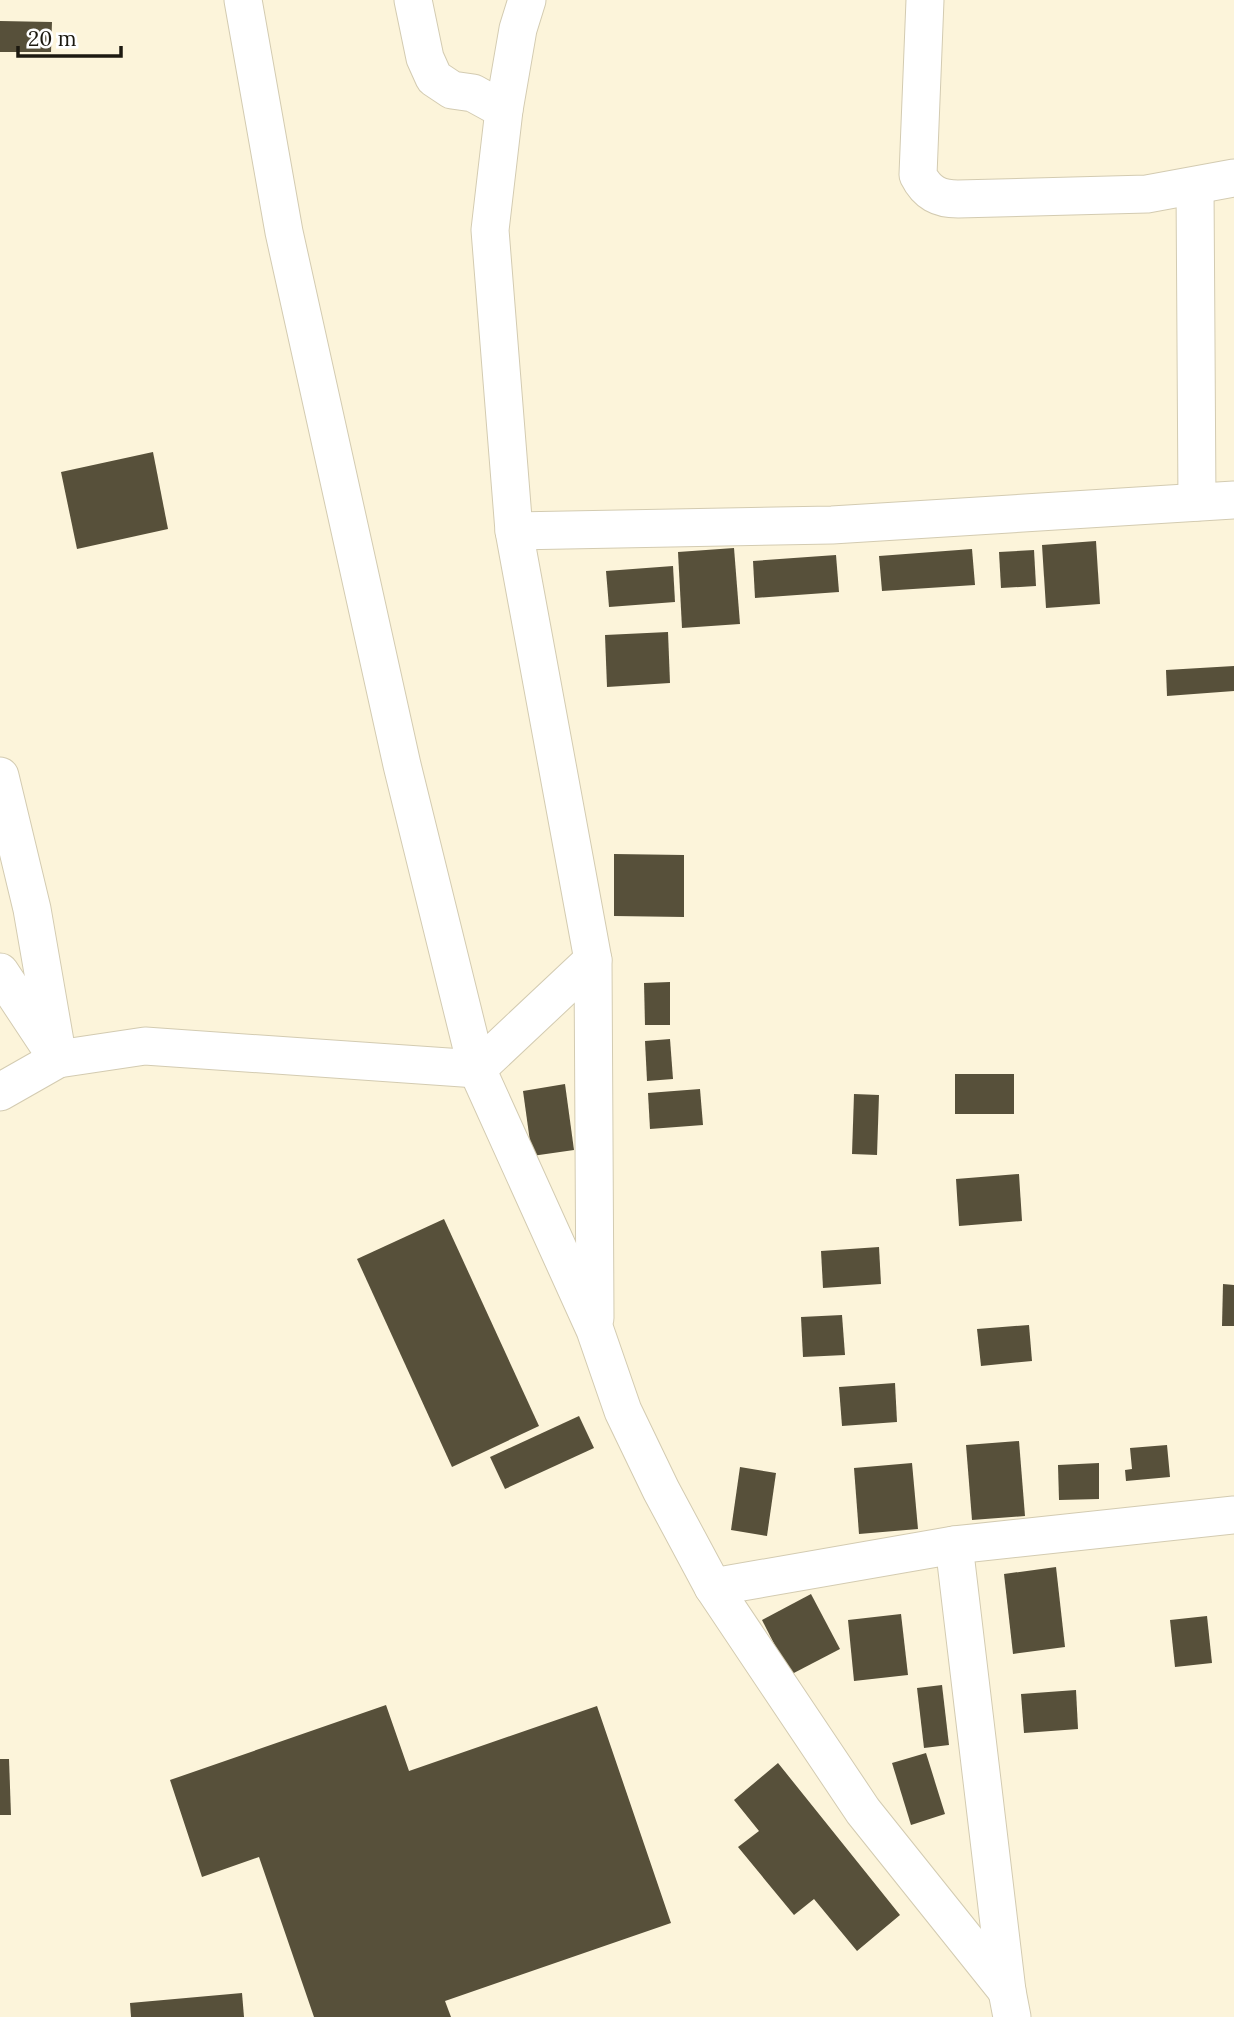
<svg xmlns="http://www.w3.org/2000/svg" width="1234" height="2017" viewBox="0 0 1234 2017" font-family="Lora,serif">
<rect width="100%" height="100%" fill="#fcf4da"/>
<g fill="#57503a">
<path d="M0,21L52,22L51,52H0Z"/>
<path d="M153,452L168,529L77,549L61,472Z"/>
<path d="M1096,541L1100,604L1046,608L1042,545Z"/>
<path d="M734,548L740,624L682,628L678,552Z"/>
<path d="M972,549L975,585L882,591L879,556Z"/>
<path d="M1034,550L1036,586L1001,588L999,552Z"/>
<path d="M836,555L839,592L755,598L753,561Z"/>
<path d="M673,566L675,602L609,607L606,571Z"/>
<path d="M668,632L670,683L607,687L605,635Z"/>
<path d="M1234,666V691L1167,696L1166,670Z"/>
<path d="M614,854L684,855V917L614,916Z"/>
<path d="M670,982V1025H645L644,983Z"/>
<path d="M670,1039L673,1079L647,1081L645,1041Z"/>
<rect x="955" y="1074" width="59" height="40"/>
<path d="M565,1084L574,1150L532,1156L523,1091Z"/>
<path d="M700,1089L703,1125L650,1129L648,1093Z"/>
<path d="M854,1094L879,1095L877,1155L852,1154Z"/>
<path d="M1019,1174L1022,1221L959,1226L956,1179Z"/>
<path d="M444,1219L539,1426L452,1467L357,1259Z"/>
<path d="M879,1247L881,1284L823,1288L821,1251Z"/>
<path d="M1223,1284L1234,1285V1326H1222Z"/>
<path d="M842,1315L845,1355L803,1357L801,1317Z"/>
<path d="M1029,1325L1032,1361L981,1366L977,1329Z"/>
<path d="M895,1383L897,1422L842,1426L839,1387Z"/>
<path d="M579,1416L594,1448L505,1489L490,1457Z"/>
<path d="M1019,1441L1025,1516L972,1520L966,1445Z"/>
<path d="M1167,1445L1170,1477L1126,1481L1125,1470L1132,1469L1130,1448Z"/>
<path d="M912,1463L918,1529L859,1534L854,1468Z"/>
<path d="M1099,1463V1499L1059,1500L1058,1465Z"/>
<path d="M740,1467L776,1473L767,1536L731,1530Z"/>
<path d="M1056,1567L1065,1647L1013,1654L1004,1574Z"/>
<path d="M811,1594L840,1649L790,1675L762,1620Z"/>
<path d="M901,1614L908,1675L854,1681L848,1620Z"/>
<path d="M1207,1616L1212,1663L1175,1667L1170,1620Z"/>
<path d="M942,1685L949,1745L924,1748L917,1688Z"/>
<path d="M1076,1690L1078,1729L1024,1733L1021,1694Z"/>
<path d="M386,1705L409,1771L597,1706L671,1923L445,2001L451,2017H314L259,1857L202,1877L170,1780Z"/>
<path d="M926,1753L945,1814L911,1825L892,1763Z"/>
<path d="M0,1759H9L11,1815H0Z"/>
<path d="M778,1763L900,1915L857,1951L814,1899L794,1915L738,1847L759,1831L734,1800Z"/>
<path d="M242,1993L244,2017H131L130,2003Z"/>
</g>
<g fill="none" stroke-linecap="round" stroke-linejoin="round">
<g stroke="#d3cbb1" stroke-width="39">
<g id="minor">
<path d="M243,0L284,232L402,765L477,1069L595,1330L623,1411L661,1490L713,1587L863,1811L1007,1991"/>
<path d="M413,0L425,58L434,78L452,90L473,93L504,110"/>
<path d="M527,0L518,29L504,110L490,230L514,531L593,960L595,1318"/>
<path d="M925,0L918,175C927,193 939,199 958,199L1147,194L1234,178"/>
<path d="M1195,186L1197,502"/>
<path d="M514,531L832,525L1234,500"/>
<path d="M0,776L32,909L58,1059"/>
<path d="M0,972L49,1046"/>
<path d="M0,1092L58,1059L145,1046L477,1069L593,960"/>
<path d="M954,1545L1007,1991L1012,2017"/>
<path d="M713,1587L954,1545L1234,1515"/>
</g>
</g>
<use href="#minor" stroke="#fff" stroke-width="37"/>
</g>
<path d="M18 46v10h103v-10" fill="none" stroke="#1c1910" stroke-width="3.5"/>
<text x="28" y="46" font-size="21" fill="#1c1910" stroke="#ffffff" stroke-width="5" paint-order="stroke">20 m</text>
</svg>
